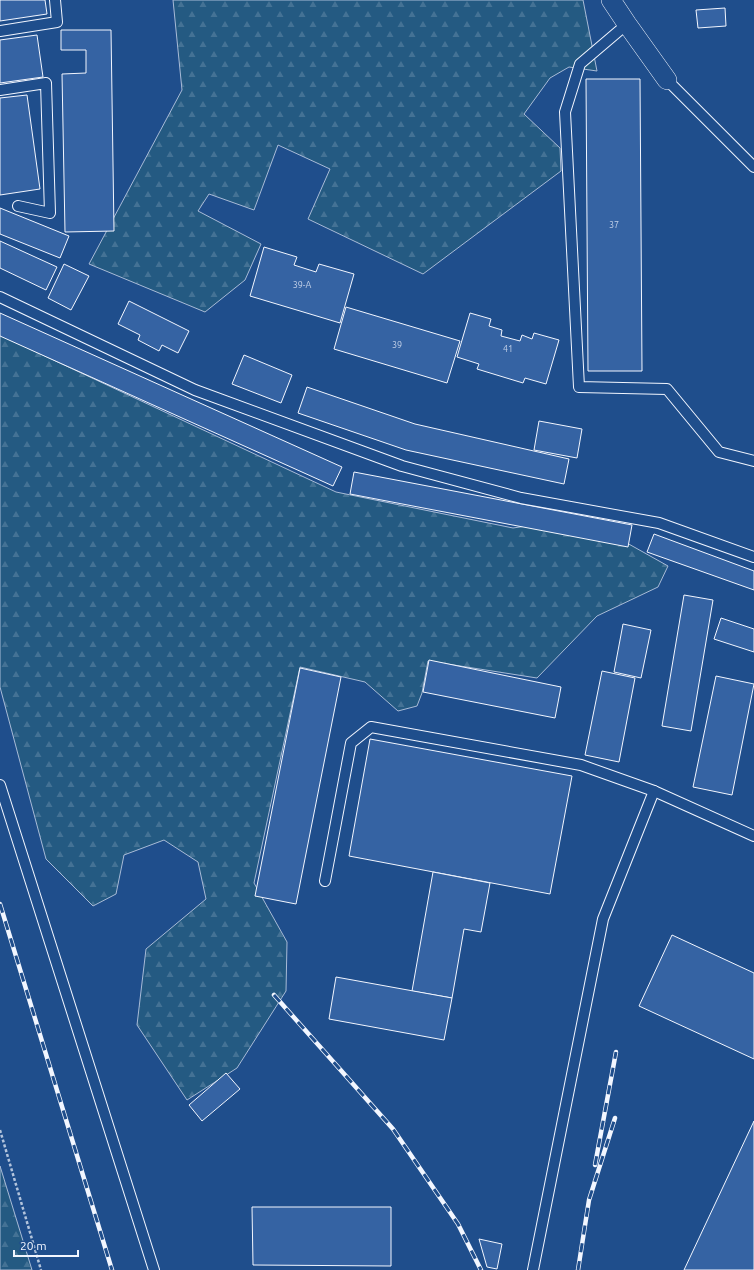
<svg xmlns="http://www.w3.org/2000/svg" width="754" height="1270" viewBox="0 0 754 1270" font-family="Ubuntu,sans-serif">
<defs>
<pattern id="forest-firs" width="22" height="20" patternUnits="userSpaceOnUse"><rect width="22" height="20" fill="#245a82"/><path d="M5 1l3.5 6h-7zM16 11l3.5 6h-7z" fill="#447295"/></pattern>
</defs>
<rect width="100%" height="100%" fill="#1f4e8c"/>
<g fill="url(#forest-firs)" stroke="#a8bbd7">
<path d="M173,0H583L597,71L569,67L550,78L524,114L560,148L561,171L423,274L308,219L330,169L278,145L254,210L209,194L198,211L261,244L245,280L205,312L89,264L182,90Z"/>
<path d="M0,335L336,492L513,528L553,522L618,538L668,566L658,587L597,616L537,678L428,661L422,693L417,706L398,711L365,682L300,667L254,883L287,942L286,991L237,1068L187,1100L137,1025L146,949L206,899L198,862L164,840L124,855L116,894L93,906L46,859L0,687Z"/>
<path d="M0,1166L32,1270H0Z"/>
</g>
<g fill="#3563a3" stroke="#f2f6ff">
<path d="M0,0H45L47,14L0,21Z"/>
<path d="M725,8L726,26L698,28L696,10Z"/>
<path d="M61,30H111L114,231L65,232L62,74L86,73V50H61Z"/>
<path d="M37,35L43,77L0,83V40Z"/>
<path d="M586,79H640L642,371H588Z"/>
<path d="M27,95L40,189L0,195V98Z"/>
<path d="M0,208L69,236L60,258L0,234Z"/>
<path d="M0,241L57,267L46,290L0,268Z"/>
<path d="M264,247L297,257L294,265L316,272L319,264L354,274L340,323L250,296Z"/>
<path d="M64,264L89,276L71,310L48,298Z"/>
<path d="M129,301L189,331L178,353L162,345L159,351L138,340L140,335L118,324Z"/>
<path d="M346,307L460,341L447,383L334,349Z"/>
<path d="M0,313L342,467L333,486L0,336Z"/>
<path d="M470,313L491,319L489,326L502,330L501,336L520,341L522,335L532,339L534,333L559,340L546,384L525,378L523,383L477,369L479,364L457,357Z"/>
<path d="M244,355L292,375L281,403L232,384Z"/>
<path d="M307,387L415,424L569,459L564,484L406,450L298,413Z"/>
<path d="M539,421L582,429L577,458L534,450Z"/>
<path d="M354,472L632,525L628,547L350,494Z"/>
<path d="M654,534L754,571V590L647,552Z"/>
<path d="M684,595L713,600L691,731L662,726Z"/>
<path d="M721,618L754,629V652L714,639Z"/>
<path d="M623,624L651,630L641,678L614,672Z"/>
<path d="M429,660L561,687L555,718L423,692Z"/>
<path d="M300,668L341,677L296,904L255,896Z"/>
<path d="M602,671L635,678L619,762L585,755Z"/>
<path d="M716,676L754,684L732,795L693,787Z"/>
<path d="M370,739L572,776L550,894L349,856Z"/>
<path d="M433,872L490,883L481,932L464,929L452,998L412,991Z"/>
<path d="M672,935L754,973V1059L639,1006Z"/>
<path d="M336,977L452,998L444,1040L329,1019Z"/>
<path d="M226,1073L240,1089L202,1121L189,1105Z"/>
<path d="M754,1121V1270H684Z"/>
<path d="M252,1207H391V1266L253,1265Z"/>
<path d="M479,1239L502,1244L497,1269L487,1267Z"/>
</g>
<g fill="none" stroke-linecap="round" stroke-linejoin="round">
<g stroke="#f2f6ff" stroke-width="12">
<g id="service">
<path d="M627,24L580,64L565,112L579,387L667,389L719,452L754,461"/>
<path d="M0,31L57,22L55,0"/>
<path d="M667,80L754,167"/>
<path d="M0,90L46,83L50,213L18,206"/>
<path d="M0,297L195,390L402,466L521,498L659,523L754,557"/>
<path d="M0,785L154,1270"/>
<path d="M325,881L351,743L371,727L581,765L654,791L754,836"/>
<path d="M533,1270L603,919L654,791"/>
</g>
</g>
<g stroke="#f2f6ff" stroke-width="20">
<path id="minor" d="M611,0L627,24L667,80"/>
</g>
<path stroke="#b3c4dc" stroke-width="2.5" stroke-dasharray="3 2" stroke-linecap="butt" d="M0,1130L41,1270"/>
<use href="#service" stroke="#1f4e8c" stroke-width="10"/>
<use href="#minor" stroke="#1f4e8c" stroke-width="19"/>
<g stroke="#f2f6ff" stroke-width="4.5">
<g id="rail">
<path d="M0,904L112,1270"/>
<path d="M274,995L393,1129L458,1224L481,1270"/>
<path d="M595,1165L616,1052"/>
<path d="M578,1270L589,1200L615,1118"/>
</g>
</g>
<use href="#rail" stroke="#1f4e8c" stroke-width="3" stroke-dasharray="9" stroke-linecap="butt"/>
</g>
<g text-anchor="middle" stroke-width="3" stroke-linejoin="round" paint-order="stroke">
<g font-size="9" fill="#c3d1e8">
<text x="614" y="228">37</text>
<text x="302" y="288">39-А</text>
<text x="397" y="348">39</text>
<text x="508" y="352">41</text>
</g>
</g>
<path d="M14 1250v6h64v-6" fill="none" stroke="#f2f6ff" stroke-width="2"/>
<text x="20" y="1250" font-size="12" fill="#f2f6ff" stroke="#1f4e8c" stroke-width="3" paint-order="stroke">20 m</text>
</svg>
